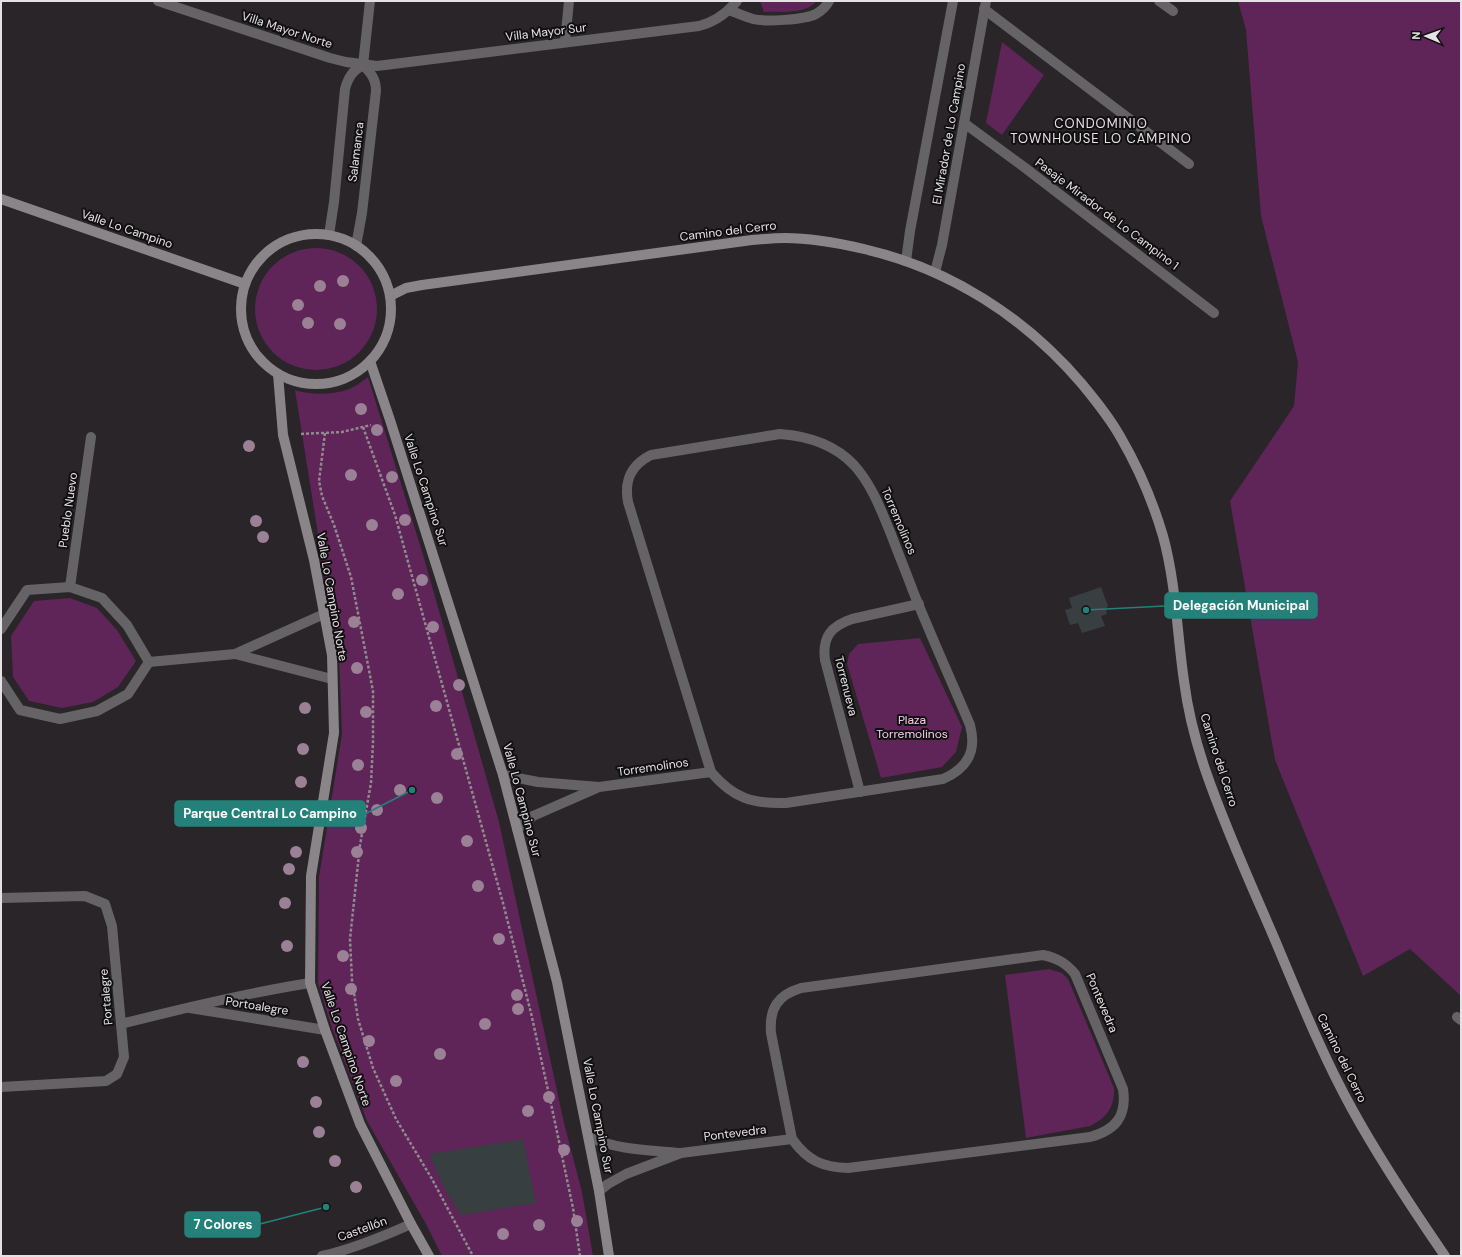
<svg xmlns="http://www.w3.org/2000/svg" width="1462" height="1257" viewBox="0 0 1462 1257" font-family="'DM Sans',sans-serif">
<rect width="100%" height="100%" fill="#292528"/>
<g fill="#5f2458">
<path d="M760,1H817C805,15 781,11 764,12Z"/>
<path d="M1238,1H1461V996L1410,949L1363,976L1275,760L1230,501L1294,406L1298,362L1261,216L1246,30Z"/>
<path d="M1002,42L1044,75L1002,135L986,123Z"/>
<circle cx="316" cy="309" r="61"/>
<path d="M368,377L424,558L499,822L564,1123L582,1192L593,1256H442L426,1224L367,1121L332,1028L318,983L319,877L342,734L339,654L322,559L295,390C310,395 331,395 346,390C354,388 361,382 368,377Z"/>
<path d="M70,598L97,608L117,630L136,661L118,687L93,702L62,708L29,701L13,677L11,636L34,601Z"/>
<path d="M920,638L962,727L956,752L942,767L881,778L847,664L849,654L858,644Z"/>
<path d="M1049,969L1062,973L1068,979L1114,1088C1115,1106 1107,1118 1090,1126L1026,1138L1005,975Z"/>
</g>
<g fill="#383f40">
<path d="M1101,587L1108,606L1106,609L1107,614L1101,616L1105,626L1082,633L1078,623L1070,625L1065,610L1072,608L1069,598Z"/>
<path d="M523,1139L536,1203L461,1215L445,1190L429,1154Z"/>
</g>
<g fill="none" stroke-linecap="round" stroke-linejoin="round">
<g stroke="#8f8b8e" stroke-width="2.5" stroke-dasharray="3 2" stroke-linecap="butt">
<path d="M363,427L395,515L503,903L531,1013L553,1113L573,1208L580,1256"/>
<path d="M325,433L319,481L322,496L334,525L351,577L373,691V742L371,783L360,845L350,939L352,980L358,1019L373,1068L396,1119L432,1179L473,1256"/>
<path d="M301,434L342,432L371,425"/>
</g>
<g stroke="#656365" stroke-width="10">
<path d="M158,1L330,58L346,62L377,66L699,26C715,22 726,14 737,1"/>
<path d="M1159,1L1173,11"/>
<path d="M984,9L1189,164"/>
<path d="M729,10C737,13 745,17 753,19C765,22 804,20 816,14C821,11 826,7 829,1"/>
<path d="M565,42L569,1"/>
<path d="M363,65L370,1"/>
<path d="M964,123L1024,167L1214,313"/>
<path d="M329,235L334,202L345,89C348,78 352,71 363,65"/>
<path d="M356,246L362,213L376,91C376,79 371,73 363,65"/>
<path d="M906,261L910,231L953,1"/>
<path d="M935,272L942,245L986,1"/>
<path d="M780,434C808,436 834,444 854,465C872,485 881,510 891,534C898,553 906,572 913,591C931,636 951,680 970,725C977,751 968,768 943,779L786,803C752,804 733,798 711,772L628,502C624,480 631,465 651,455Z"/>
<path d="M70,587L91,437"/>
<path d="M1,629L27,590L70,587L102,598L127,625L149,662"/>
<path d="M235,654L332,679"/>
<path d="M149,662L235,654L324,614"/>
<path d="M1,681L20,710L60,719L97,711L128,694L149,662"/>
<path d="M503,775L538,782L599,787L711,772"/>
<path d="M860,792L825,660C822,637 831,626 852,619L919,604"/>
<path d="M517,829L533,816L597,788"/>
<path d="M1,898L85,896L105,904L112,926L124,1057L117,1074L106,1081L1,1087"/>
<path d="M1043,955C1057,958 1066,963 1075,974L1123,1089C1127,1116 1116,1130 1090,1137L848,1168C822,1167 808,1161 792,1139L771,1033C769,1008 778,995 801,988Z"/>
<path d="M190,1008L325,1030"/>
<path d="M1457,1017L1461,1020"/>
<path d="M121,1024C184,1008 246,993 310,983"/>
<path d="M589,1137C617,1150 649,1150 679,1153"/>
<path d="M599,1191L608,1184L626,1174L681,1153L792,1139"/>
<path d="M322,1256C353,1249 382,1237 411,1224"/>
</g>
<g stroke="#898588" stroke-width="10">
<path d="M1,199L245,284"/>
<circle cx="316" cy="309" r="75"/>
<path d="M390,296L406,288L422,285L752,240C763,239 774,238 785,238C812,238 838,243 864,249C950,269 1025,317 1082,384C1096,401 1110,418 1121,438C1139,469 1153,502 1163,536C1176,583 1177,633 1184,681C1188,712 1196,743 1206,772C1225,827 1249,880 1272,933C1297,992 1321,1053 1352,1109C1380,1160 1412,1208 1445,1256"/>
<path d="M370,361L390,420L503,775L557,982L599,1191L609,1256"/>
<path d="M278,374L283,435L314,560L332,655L334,733L311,876L310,983L325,1030L360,1124L411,1224L429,1256"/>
</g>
</g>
<g fill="#9a8195">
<circle cx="343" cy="281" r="6"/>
<circle cx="320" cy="286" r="6"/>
<circle cx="298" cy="305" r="6"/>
<circle cx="308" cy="323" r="6"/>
<circle cx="340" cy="324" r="6"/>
<circle cx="361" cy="409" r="6"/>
<circle cx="377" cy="430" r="6"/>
<circle cx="249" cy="446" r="6"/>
<circle cx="351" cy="475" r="6"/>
<circle cx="392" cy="477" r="6"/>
<circle cx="405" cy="520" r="6"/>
<circle cx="256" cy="521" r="6"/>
<circle cx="372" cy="525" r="6"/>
<circle cx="263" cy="537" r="6"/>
<circle cx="422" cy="580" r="6"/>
<circle cx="398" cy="594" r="6"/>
<circle cx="354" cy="622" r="6"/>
<circle cx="433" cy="627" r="6"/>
<circle cx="357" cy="668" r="6"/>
<circle cx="459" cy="685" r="6"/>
<circle cx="436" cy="706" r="6"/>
<circle cx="305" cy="708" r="6"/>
<circle cx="366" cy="712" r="6"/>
<circle cx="303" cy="749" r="6"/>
<circle cx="457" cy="754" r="6"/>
<circle cx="358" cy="765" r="6"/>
<circle cx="301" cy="782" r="6"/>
<circle cx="400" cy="790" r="6"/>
<circle cx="437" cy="798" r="6"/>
<circle cx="377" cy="810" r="6"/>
<circle cx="361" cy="828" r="6"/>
<circle cx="467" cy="841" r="6"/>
<circle cx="296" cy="852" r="6"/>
<circle cx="357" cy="852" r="6"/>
<circle cx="289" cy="869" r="6"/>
<circle cx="478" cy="886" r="6"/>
<circle cx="285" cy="903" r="6"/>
<circle cx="499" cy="939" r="6"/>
<circle cx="287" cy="946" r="6"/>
<circle cx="343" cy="956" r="6"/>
<circle cx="351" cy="989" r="6"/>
<circle cx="517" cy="995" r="6"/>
<circle cx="518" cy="1009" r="6"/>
<circle cx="485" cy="1024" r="6"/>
<circle cx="369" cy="1041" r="6"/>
<circle cx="440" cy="1054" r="6"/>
<circle cx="303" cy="1062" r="6"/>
<circle cx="396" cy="1081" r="6"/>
<circle cx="549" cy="1097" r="6"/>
<circle cx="316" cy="1102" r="6"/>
<circle cx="528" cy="1111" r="6"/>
<circle cx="319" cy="1132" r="6"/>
<circle cx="564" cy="1150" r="6"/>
<circle cx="335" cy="1161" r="6"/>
<circle cx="356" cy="1187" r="6"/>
<circle cx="577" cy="1221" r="6"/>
<circle cx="539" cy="1225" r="6"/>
<circle cx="503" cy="1234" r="6"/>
</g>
<g text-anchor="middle" stroke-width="4" stroke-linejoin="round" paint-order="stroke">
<g font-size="12" fill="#e5e1e4" stroke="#110f10">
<text transform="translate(287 30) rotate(18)" y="4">Villa Mayor Norte</text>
<text transform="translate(546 32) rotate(-7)" y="4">Villa Mayor Sur</text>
<text transform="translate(949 134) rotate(-80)" y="4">El Mirador de Lo Campino</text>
<text transform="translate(356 152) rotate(-83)" y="4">Salamanca</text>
<text transform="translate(1107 214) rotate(37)" y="4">Pasaje Mirador de Lo Campino 1</text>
<text transform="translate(127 229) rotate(19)" y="4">Valle Lo Campino</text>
<text transform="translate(728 231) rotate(-7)" y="4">Camino del Cerro</text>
<text transform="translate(426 490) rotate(72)" y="4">Valle Lo Campino Sur</text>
<text transform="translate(68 510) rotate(-82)" y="4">Pueblo Nuevo</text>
<text transform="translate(899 521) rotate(67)" y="4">Torremolinos</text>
<text transform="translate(332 597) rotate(80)" y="4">Valle Lo Campino Norte</text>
<text transform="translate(846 686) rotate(76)" y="4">Torrenueva</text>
<text transform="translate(1219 760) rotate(72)" y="4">Camino del Cerro</text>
<text transform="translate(653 767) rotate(-8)" y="4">Torremolinos</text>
<text transform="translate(522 800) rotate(75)" y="4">Valle Lo Campino Sur</text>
<text transform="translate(106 997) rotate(-95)" y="4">Portalegre</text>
<text transform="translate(1102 1003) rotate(67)" y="4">Pontevedra</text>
<text transform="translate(257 1006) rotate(9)" y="4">Portoalegre</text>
<text transform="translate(346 1044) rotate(71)" y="4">Valle Lo Campino Norte</text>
<text transform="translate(1342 1058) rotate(64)" y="4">Camino del Cerro</text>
<text transform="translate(598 1116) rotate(79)" y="4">Valle Lo Campino Sur</text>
<text transform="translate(735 1133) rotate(-7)" y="4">Pontevedra</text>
<text transform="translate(362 1229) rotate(-20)" y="4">Castellón</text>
</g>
<g font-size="12" fill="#f6cdee" stroke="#110f10">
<text x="912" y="724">Plaza<tspan x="912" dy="14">Torremolinos</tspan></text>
</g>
<g font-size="13" letter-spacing="1" fill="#e5e1e4" stroke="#110f10">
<text x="1101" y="128">CONDOMINIO<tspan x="1101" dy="15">TOWNHOUSE LO CAMPINO</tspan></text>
</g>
</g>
<path fill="none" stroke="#24817a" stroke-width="1.5" d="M1086 610L1165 606M412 790L365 814M326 1207L260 1224"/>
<g fill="#24817a" stroke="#110f10" stroke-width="1.5">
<circle cx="1086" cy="610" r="4"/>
<circle cx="412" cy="790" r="4"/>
<circle cx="326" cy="1207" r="4"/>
</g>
<g fill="#24817a" stroke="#24817a" stroke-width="1.5">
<rect x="1165" y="593" width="152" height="25" rx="4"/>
<rect x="175" y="801" width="190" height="25" rx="4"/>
<rect x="185" y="1212" width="75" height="25" rx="4"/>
</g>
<g font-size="13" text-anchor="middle" font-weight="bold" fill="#fff">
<text x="1241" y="610">Delegación Municipal</text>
<text x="270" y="818">Parque Central Lo Campino</text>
<text x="223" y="1229">7 Colores</text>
</g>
<rect width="1462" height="1257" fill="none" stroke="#e5e1e4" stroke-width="4"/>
<g transform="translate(1426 36) rotate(272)" stroke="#110f10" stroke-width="3" paint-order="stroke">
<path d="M0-3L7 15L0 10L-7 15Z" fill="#e5e1e4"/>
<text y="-6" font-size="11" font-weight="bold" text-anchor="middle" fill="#e5e1e4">N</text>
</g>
</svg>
